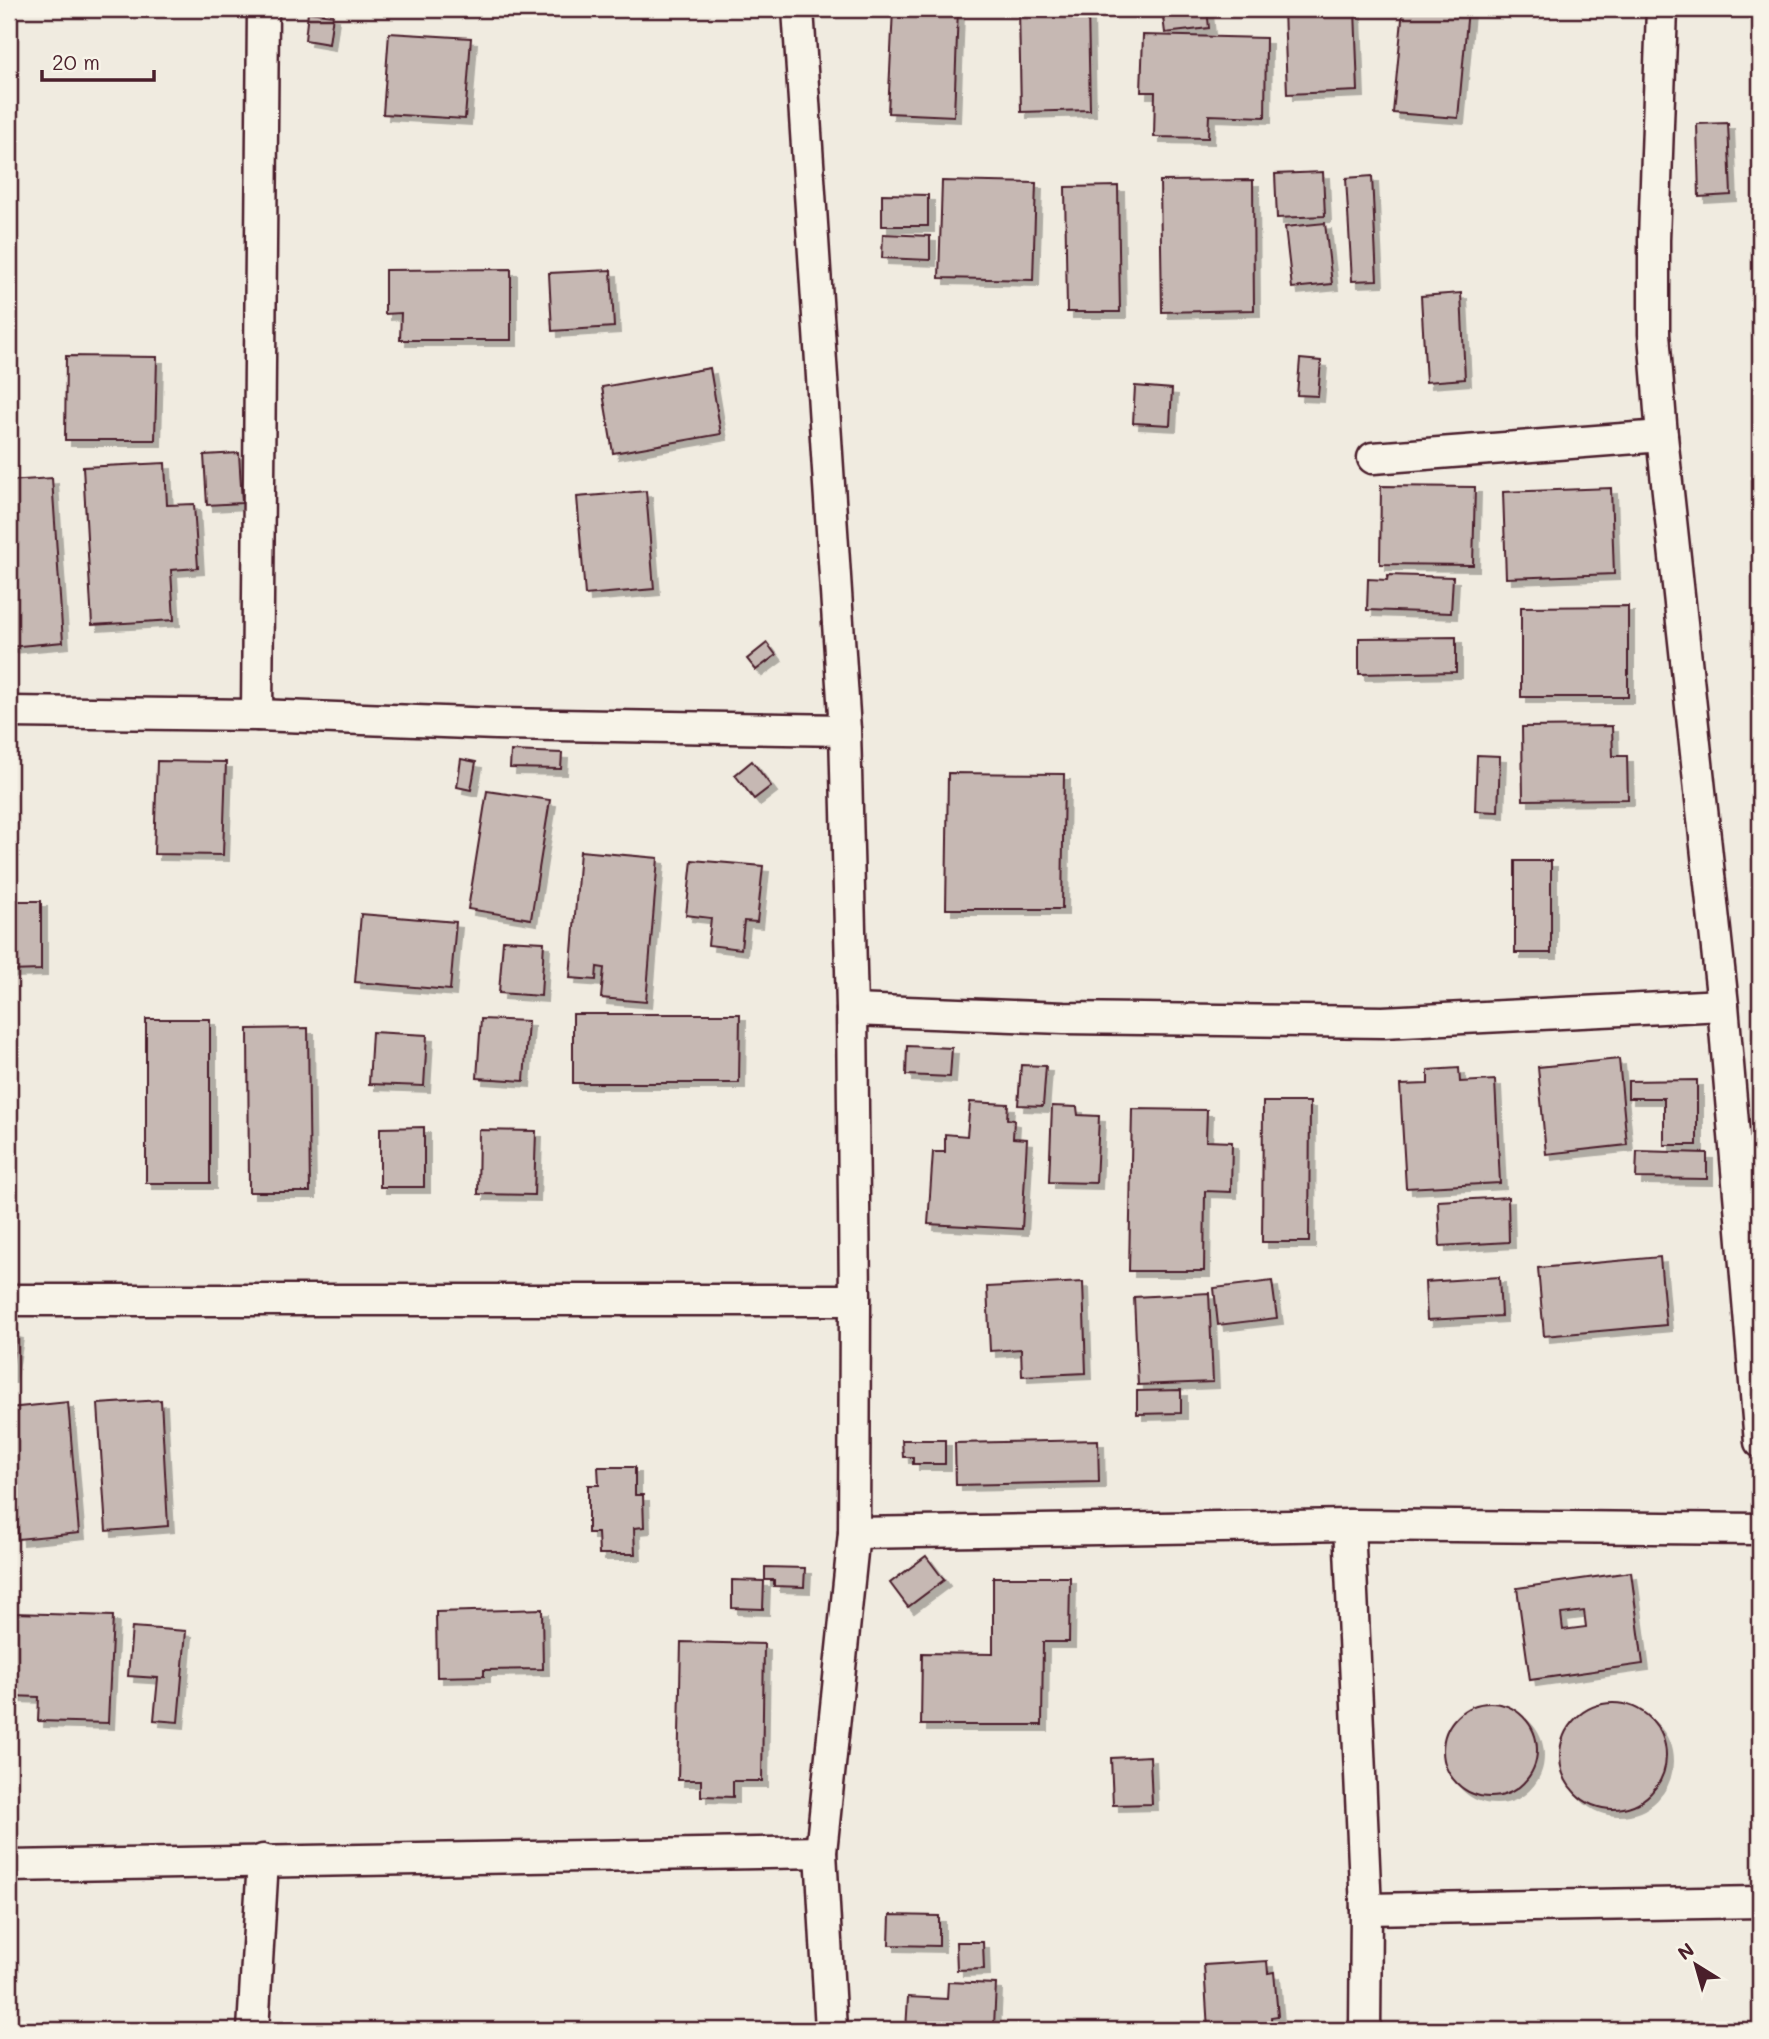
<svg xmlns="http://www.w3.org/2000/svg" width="1769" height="2039" viewBox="0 0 1769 2039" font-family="Mali,sans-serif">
<defs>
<filter id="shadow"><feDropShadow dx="6" dy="6" stdDeviation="0" flood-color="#0004"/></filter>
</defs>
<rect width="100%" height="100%" fill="#f0ebe0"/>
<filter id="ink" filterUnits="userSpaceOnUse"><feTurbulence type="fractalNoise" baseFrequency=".0143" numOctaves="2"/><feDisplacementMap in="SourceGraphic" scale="14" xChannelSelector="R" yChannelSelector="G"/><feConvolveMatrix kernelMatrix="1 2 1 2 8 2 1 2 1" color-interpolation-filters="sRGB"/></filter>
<g filter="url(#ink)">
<g fill="#c6b8b3" stroke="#4a1f2b" stroke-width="2" fill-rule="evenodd" filter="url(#shadow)">
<path d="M893,9H958L954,116L888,113Z"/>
<path d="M1019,9H1088L1090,110L1021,112Z"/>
<path d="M1162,9H1207L1209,28L1165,33Z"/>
<path d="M1284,9H1355L1358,91L1287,94Z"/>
<path d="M1403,9H1468L1458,118L1393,113Z"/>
<path d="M308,12L333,15L329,44L305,40Z"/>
<path d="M389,33L471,38L465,119L383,114Z"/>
<path d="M1143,35L1266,38L1265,117L1209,115L1208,138L1154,137L1155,92H1141Z"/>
<path d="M1728,123L1731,195L1699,197L1697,124Z"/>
<path d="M1323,172L1325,216L1277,218L1275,174Z"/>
<path d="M1372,176L1377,280L1352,281L1346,178Z"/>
<path d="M1253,180L1254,310L1162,312L1160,181Z"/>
<path d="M942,181L1036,183L1033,280L939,278Z"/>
<path d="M1118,186L1120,312H1067L1065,187Z"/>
<path d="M882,194L928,195V226H882Z"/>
<path d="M1325,223L1332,284L1292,288L1285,227Z"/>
<path d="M883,234L930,236V260L882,258Z"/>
<path d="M511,269V340H400L401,313L385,314V270Z"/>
<path d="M611,270L614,327L552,331L549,273Z"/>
<path d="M1461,293L1465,379L1426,382L1421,296Z"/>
<path d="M66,356L157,357L155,440H65Z"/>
<path d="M1300,359L1321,361L1318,396L1297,395Z"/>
<path d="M710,368L721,434L613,453L602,387Z"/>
<path d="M1135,386L1172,389L1170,425L1133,423Z"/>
<path d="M239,453L242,503L207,505L204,455Z"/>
<path d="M165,463L167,505L194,504L198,568L171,570L174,620L92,625L83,467Z"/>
<path d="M52,478L63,642L9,647V481Z"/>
<path d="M1381,486L1475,487L1473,565L1380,564Z"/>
<path d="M1611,488L1614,574L1506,578L1503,492Z"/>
<path d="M646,491L654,589L585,595L577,497Z"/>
<path d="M1388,575L1453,577L1451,613L1367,610L1368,579L1387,580Z"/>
<path d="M1628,606V697H1521V607Z"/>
<path d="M1456,637V672L1359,674V638Z"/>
<path d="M767,643L776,655L756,670L747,659Z"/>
<path d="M1612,726L1613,756H1627L1628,799L1523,800L1522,727Z"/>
<path d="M511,751L562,753L561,769L510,768Z"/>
<path d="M1477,755L1500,756L1498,812L1475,811Z"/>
<path d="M461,759L476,762L471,790L457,787Z"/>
<path d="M157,761L226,762L223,855L154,854Z"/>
<path d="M752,761L771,786L754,799L735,775Z"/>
<path d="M948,773L1064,774L1062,909H946Z"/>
<path d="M487,791L550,800L531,919L468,909Z"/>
<path d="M580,851L658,858L646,1002L601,998L604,968L597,967L596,980L570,978Z"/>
<path d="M692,860L763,866L757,922L744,921L741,949L708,945L711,918L686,915Z"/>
<rect x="1515" y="861" width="36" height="92"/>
<path d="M9,901H41V970L9,971Z"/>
<path d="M361,914L456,922L450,990L355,982Z"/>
<path d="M503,940L544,942L541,996L499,993Z"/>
<path d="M573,1014H740L739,1083H573Z"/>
<rect x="146" y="1019" width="64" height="164"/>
<path d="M481,1019L528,1021L524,1081L477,1078Z"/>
<path d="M308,1028L310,1192H249L248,1029Z"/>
<path d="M372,1032L427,1035L424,1086L369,1084Z"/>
<path d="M907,1046L952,1048L950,1077L906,1075Z"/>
<path d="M1619,1059L1627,1145L1546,1154L1538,1067Z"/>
<path d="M1021,1065L1046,1066L1043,1106L1018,1105Z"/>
<path d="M1459,1068L1460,1082L1495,1080L1500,1183L1406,1188L1400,1085L1428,1084V1070Z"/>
<path d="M1697,1080V1145H1664V1098H1628V1081Z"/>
<path d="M970,1102L1008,1104L1007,1119L1014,1120L1013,1138L1027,1139L1022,1229L928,1224L933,1152H945V1134L967,1136Z"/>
<path d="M1263,1102H1310L1309,1242H1262Z"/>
<path d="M1052,1106L1077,1107L1078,1115L1099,1116L1096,1183L1049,1182Z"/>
<path d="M1132,1109L1207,1110L1206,1141L1232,1142L1231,1192L1205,1191L1204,1271H1129Z"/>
<path d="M424,1127V1187H380V1128Z"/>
<path d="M479,1130L536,1131L534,1195L478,1194Z"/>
<path d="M1637,1151L1707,1153V1179L1636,1178Z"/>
<path d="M1508,1197L1509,1242L1440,1246L1438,1201Z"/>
<path d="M1660,1257L1666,1325L1544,1336L1538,1268Z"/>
<path d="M1499,1277L1501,1316L1427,1320L1425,1282Z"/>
<path d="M1272,1281L1277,1318L1218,1325L1214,1288Z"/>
<path d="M1083,1282L1086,1373L1022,1376L1021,1349L990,1351L987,1287Z"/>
<path d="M1209,1293L1213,1382L1138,1385L1134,1297Z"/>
<path d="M9,1331L17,1333L10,1377H9Z"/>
<path d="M1181,1390V1413L1137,1414V1391Z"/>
<path d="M161,1400L168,1526L106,1531L98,1404Z"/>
<path d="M68,1402L79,1533L18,1539L9,1408Z"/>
<path d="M902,1440H945V1464H913V1457H903Z"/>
<path d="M1098,1440L1099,1482L956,1485L955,1443Z"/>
<path d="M598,1467H635V1495H643L644,1527L634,1528L635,1554H599L598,1533H588V1485H599Z"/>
<path d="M926,1556L944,1580L908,1607L890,1583Z"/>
<path d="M765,1567L805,1568L804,1587L774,1586V1580H765Z"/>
<path d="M1631,1572L1643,1664L1530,1680L1517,1588ZM1584,1611L1586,1627L1563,1630L1561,1614Z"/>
<path d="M993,1577H1070L1069,1642H1043L1042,1725H921L922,1653L993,1654Z"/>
<path d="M732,1580L764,1581L763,1609L732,1608Z"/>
<path d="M542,1609L543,1669L484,1670V1676L437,1677L436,1612Z"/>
<path d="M14,1613L113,1616L108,1723L38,1721L39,1697L11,1696Z"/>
<path d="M132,1627L186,1631L178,1722L154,1720L158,1678L128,1676Z"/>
<path d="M681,1642L764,1644L762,1781H733V1797L701,1796V1780H678Z"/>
<circle cx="1490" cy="1750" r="47"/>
<circle cx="1613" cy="1756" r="53"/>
<path d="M1150,1756L1152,1804L1113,1805L1111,1758Z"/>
<path d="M890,1915L939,1916V1946L889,1945Z"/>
<path d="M956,1942H983L984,1969L957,1970Z"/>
<path d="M1267,1961L1268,1973L1274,1972L1278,2016L1271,2017L1272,2030H1208L1204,1965Z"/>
<path d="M948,1982L996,1984L994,2026L1037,2028V2030H906L908,1997L947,1999Z"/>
</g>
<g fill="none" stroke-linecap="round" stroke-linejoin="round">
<g stroke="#4a1f2b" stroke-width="35">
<g id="minor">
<path d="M798,9L845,730L852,1010L855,1300L854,1533L821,1852L831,2030"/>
<path d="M1662,9L1654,240V334L1662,436L1723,1005L1760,1442"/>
<path d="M1373,458L1662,436"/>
<path d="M9,712L257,715L496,724L845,730"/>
<path d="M257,715L263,9"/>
<path d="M852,1010L1064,1018L1383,1022L1723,1005"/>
<path d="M9,1300H855"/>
<path d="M1349,1525L1366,1909L1365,2030"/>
<path d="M854,1533L1349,1525L1760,1529"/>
<path d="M9,1866L821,1852"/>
<path d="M1366,1909L1760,1902"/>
<path d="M253,2030L263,1860"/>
</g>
</g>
<use href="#minor" stroke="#f7f3e8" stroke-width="30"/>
</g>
</g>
<rect width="1769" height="2039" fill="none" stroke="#f7f3e8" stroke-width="35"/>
<rect x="18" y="18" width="1734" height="2004" fill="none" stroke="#4a1f2b" stroke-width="2.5" filter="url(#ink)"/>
<g transform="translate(1696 1965) rotate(323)" stroke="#f7f3e8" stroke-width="5" paint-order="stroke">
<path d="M0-5L12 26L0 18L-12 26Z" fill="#4a1f2b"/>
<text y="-10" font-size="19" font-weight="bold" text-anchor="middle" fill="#4a1f2b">N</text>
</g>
<path d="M42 70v10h112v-10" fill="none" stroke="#4a1f2b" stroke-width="3.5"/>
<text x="52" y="70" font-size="21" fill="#4a1f2b" stroke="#f7f3e8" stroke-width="5" paint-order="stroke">20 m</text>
</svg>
